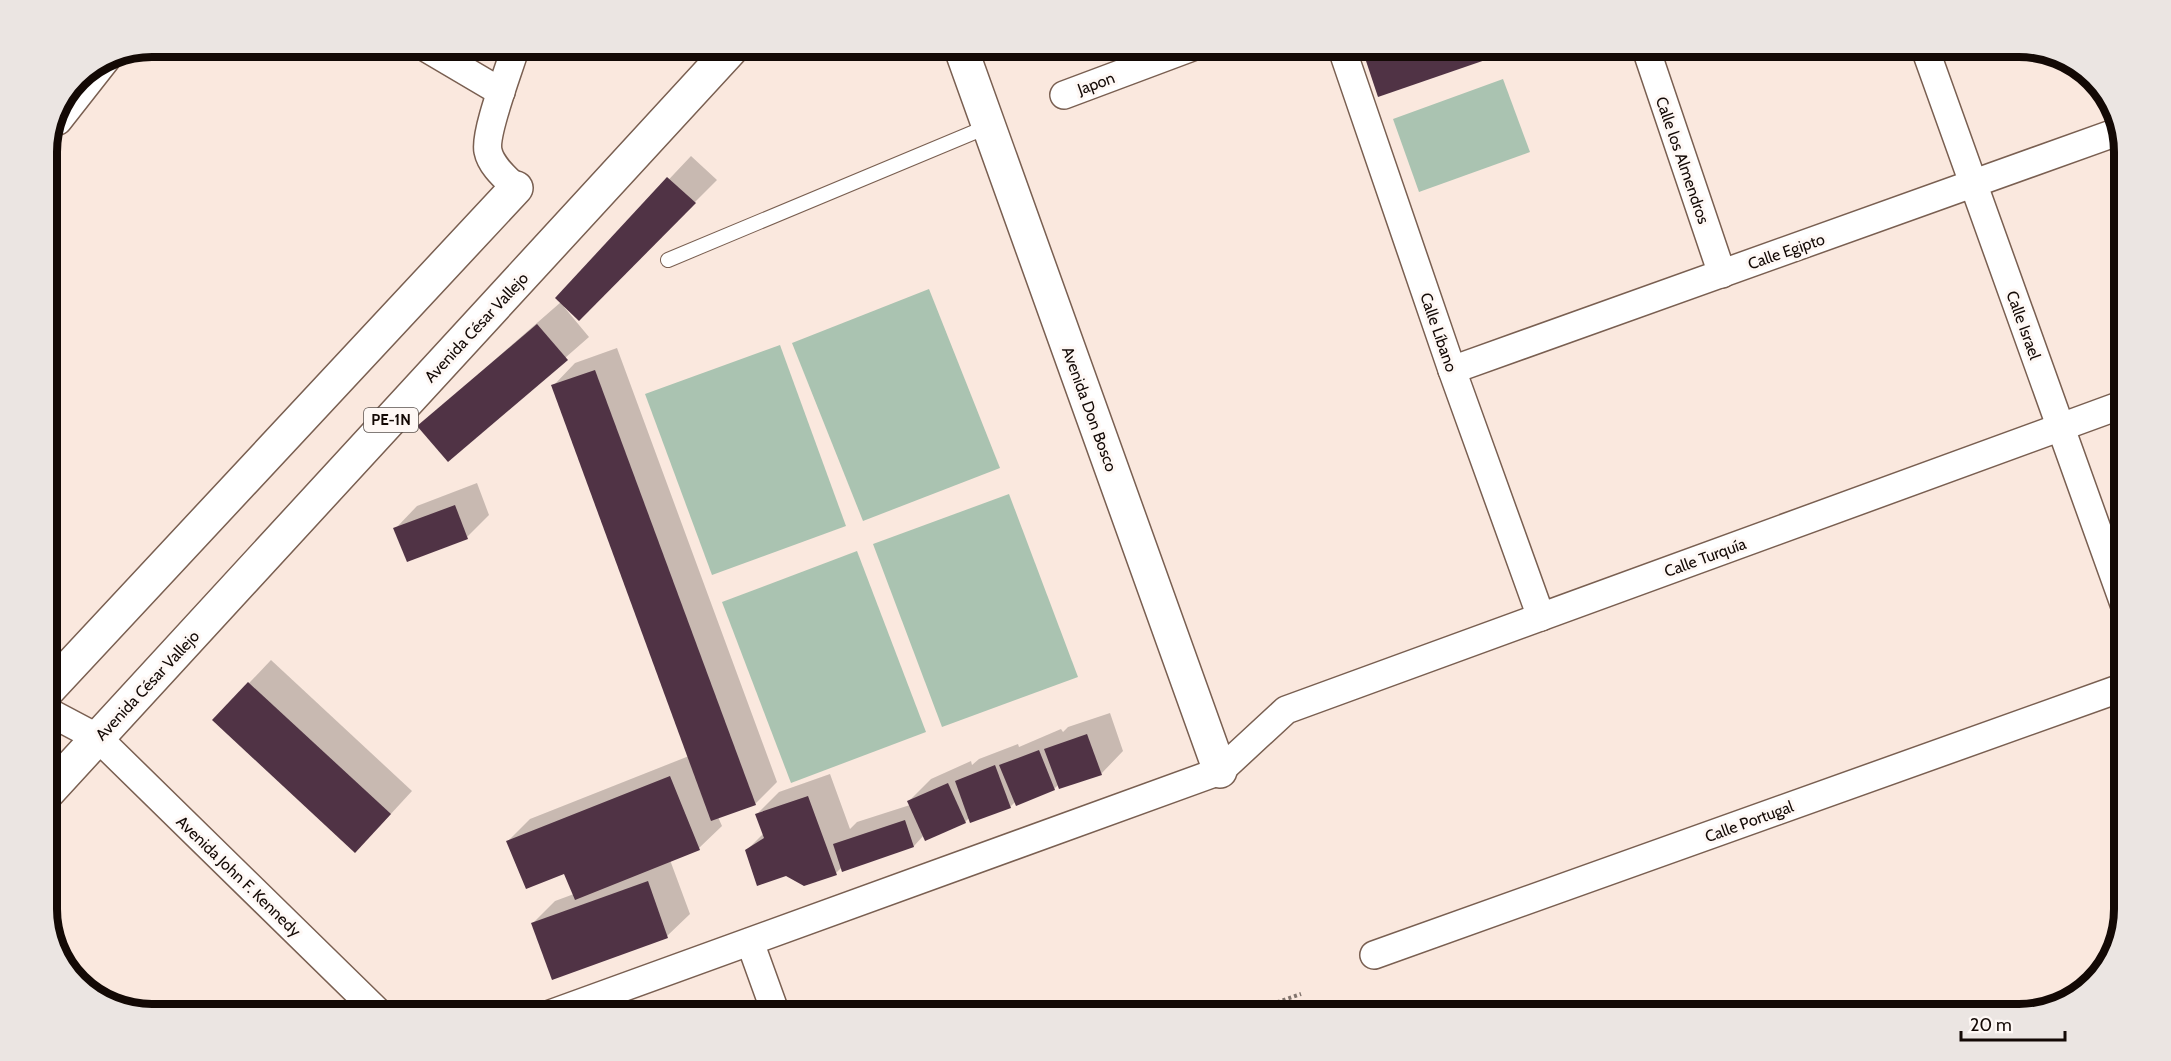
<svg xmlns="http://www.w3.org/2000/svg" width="2171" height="1061" viewBox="0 0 2171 1061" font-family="Cabin,sans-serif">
<rect width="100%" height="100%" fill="#fae8de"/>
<g fill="#aac3b1">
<path d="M1503,79L1530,152L1419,192L1393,119Z"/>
<path d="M929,289L1000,468L863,521L792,343Z"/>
<path d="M780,345L846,526L712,575L645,394Z"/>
<path d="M1009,494L1078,677L942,727L873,544Z"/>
<path d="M857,551L926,732L791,783L722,602Z"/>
</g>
<g fill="#0003">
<path d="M691,156L717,180L579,318L565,305L564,307L589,337L448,460L419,426L561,302L557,298Z"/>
<path d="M617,348L777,782L755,804L718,817L722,826L699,848L670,860L690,914L667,936L553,978L533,923L555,901L574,894L564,872L508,841L530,819L689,756L553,386L575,363Z"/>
<path d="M477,483L489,515L467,537L395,529L417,506Z"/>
<path d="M271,660L412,791L377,829L214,720Z"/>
<path d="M1110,713L1123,751L1101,774L1059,784L1054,789L1015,802L1010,807L970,817L965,822L924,835L914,846L842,867L836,873L746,851L764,833L756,815L779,792L830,774L850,829L857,822L910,805L909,801L931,779L971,761L972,765L979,759L1018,744L1019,747L1061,729L1063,732L1068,727Z"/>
</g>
<g fill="#503345">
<path d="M1361,46H1523V47L1378,97Z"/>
<path d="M667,177L696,203L579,321L555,298Z"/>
<path d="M537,324L568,360L448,462L417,426Z"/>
<path d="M595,370L756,805L711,821L551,385Z"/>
<path d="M455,505L468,539L407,562L393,528Z"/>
<path d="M248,682L391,814L355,853L212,720Z"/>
<path d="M1087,734L1102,775L1059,789L1044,749Z"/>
<path d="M1039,750L1055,790L1016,806L999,765Z"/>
<path d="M995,765L1011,808L970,823L955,781Z"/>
<path d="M670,776L700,850L575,900L564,874L526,889L506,841Z"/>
<path d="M948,783L966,823L925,841L907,801Z"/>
<path d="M808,796L837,875L804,886L786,876L757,886L745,850L764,838L755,814Z"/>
<path d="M905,820L914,847L842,872L833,844Z"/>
<path d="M648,881L668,938L552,980L531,923Z"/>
</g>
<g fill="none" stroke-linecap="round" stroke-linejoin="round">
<g stroke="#795f51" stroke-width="16">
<path id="service" d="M668,260L989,126"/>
</g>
<g stroke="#795f51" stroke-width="30">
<g id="minor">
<path d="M423,46L501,92"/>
<path d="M1341,46L1452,370L1541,617"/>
<path d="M1645,46L1722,274"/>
<path d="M1924,46L2124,604"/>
<path d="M1064,95L1195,46"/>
<path d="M58,121L109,56"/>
<path d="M516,188C506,178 491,166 488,151C484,133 510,67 516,46"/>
<path d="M1452,370L2120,131"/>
<path d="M47,711L98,738L380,1014"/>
<path d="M750,942L776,1014"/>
<path d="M1374,955L2124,687"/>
<path d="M550,1014L1220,771L1286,710L2124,404"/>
</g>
</g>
<g stroke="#795f51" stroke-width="36">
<path id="secondary" d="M960,46L1220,771"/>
</g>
<g stroke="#795f51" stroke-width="36">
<g id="primary">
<path d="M47,691L516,188"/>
<path d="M47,793L734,46"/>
</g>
</g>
<path stroke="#80736c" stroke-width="4" stroke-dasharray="3 3" stroke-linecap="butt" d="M1243,1014L1301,994"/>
<use href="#service" stroke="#fff" stroke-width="14"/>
<use href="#minor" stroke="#fff" stroke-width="27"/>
<use href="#secondary" stroke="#fff" stroke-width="33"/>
<use href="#primary" stroke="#fff" stroke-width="33"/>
</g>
<g text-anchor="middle" stroke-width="6" stroke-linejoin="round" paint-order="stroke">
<rect fill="#fef8f5" stroke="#5a514d" stroke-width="1.5" x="364" y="408" width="54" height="24" rx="4.5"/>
<g font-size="15" font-weight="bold" fill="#130905">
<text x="391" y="425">PE-1N</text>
</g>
<g font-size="16" fill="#130905" stroke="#fef8f5">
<text transform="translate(1096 83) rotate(-20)" y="6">Japon</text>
<text transform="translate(1683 160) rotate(71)" y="6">Calle los Almendros</text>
<text transform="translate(1786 251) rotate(-19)" y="6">Calle Egipto</text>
<text transform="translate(2024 325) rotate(70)" y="6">Calle Israel</text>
<text transform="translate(476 327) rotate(-47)" y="6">Avenida César Vallejo</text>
<text transform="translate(1439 332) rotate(71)" y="6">Calle Líbano</text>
<text transform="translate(1090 409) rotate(70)" y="6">Avenida Don Bosco</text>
<text transform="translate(1705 557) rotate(-20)" y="6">Calle Turquía</text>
<text transform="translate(147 685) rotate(-47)" y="6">Avenida César Vallejo</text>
<text transform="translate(1749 821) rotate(-20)" y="6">Calle Portugal</text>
<text transform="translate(239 876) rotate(44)" y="6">Avenida John F. Kennedy</text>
</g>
</g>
<path d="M0 0H2171V1061H0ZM152 57H2019A95 95 0 0 1 2114 152V909A95 95 0 0 1 2019 1004H152A95 95 0 0 1 57 909V152A95 95 0 0 1 152 57Z" fill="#ebe5e2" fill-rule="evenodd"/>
<path fill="none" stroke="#130905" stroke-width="8" d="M152 57H2019A95 95 0 0 1 2114 152V909A95 95 0 0 1 2019 1004H152A95 95 0 0 1 57 909V152A95 95 0 0 1 152 57Z"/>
<path d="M1961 1031v9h104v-9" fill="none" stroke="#130905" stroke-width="3"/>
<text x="1970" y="1031" font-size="18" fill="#130905" stroke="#fef8f5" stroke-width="4.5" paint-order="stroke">20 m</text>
</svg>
